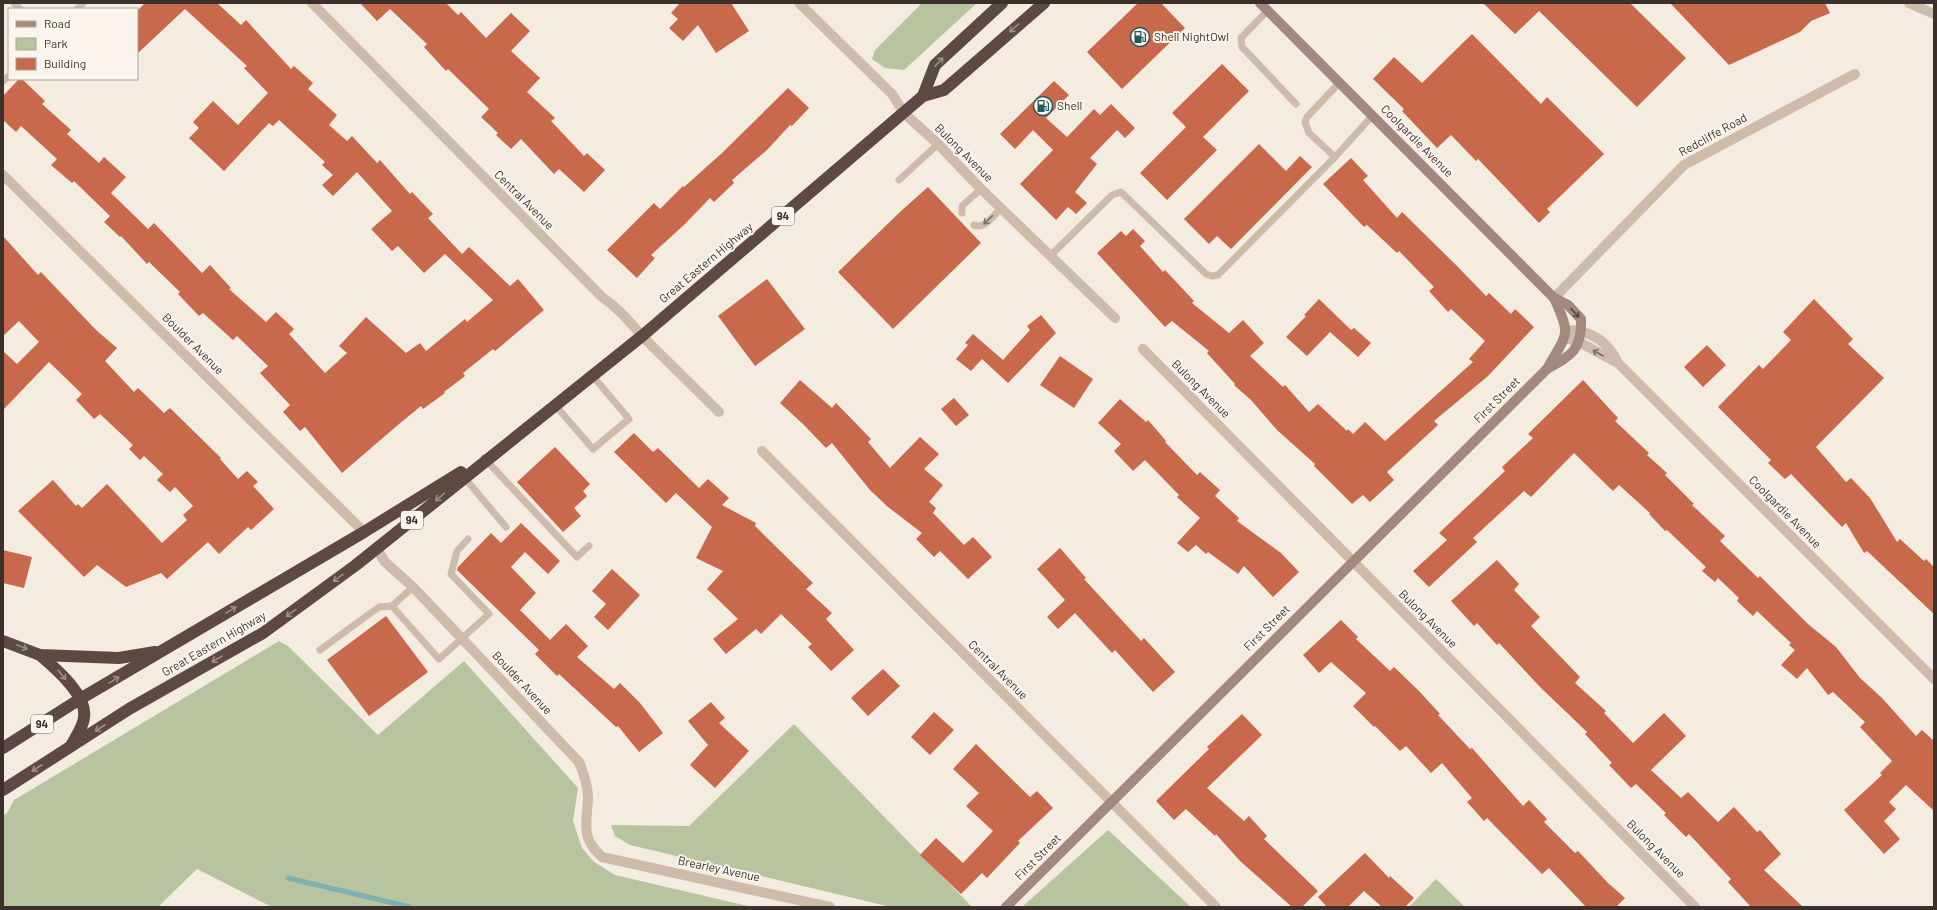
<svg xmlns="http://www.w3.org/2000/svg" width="1937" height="910" viewBox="0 0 1937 910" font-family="Barlow,sans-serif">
<rect width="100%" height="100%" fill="#f4ebe1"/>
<g fill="#b8c4a0">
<path d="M922,3H977L904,70L885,68L872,59L875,50Z"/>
<path d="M279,641L288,646L378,735L464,661L578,788L573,821L582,848L594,862L615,875L752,907H272L197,869L158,907H3V815L7,813L14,800Z"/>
<path d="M794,724L972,907H891L630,845L615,836L611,825L689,826Z"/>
<path d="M1108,830L1191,907H1022Z"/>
<path d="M1436,879L1465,907H1409Z"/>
</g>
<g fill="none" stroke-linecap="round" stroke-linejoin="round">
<path stroke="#7fb0b2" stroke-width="5" d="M288,878L410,907"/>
</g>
<g fill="#c8694b">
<path d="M145,3H217L241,25L246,20L291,69L294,66L313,83L308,89L337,115L329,125L347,141L352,136L377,163L380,160L410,194L412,192L433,214L428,218L462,254L469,247L510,286L518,279L544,310L495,351L493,349L463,373L465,376L444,392L445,393L423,409L421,406L399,424L342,473L305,427L300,431L283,412L290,405L260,373L268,366L237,336L233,340L203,313L199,316L178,294L180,292L149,262L147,264L121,236L120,237L104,222L110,216L74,181L72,183L51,165L57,159L21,126L16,132L3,120V96L19,79H22L45,101L42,104L71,130L67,134L99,163L104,157L126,177L111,193L148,229L154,223L202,273L210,265L231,288L229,289L266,322L276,312L294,329L289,334L325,373L347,353L339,346L366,317L406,353L420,343L426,351L465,319L467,322L493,300L445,254L424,273L398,246L392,251L371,229L392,211L357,172L333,196L322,185L333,175L322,165L325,162L279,120L273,126L269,123L224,171L189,138L199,128L193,122L213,101L238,125L268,93L244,68L247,66L185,9L137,54V11Z"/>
<path d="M360,3H446L458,15L461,12L486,38L511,13L530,31L511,51L540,78L527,92L555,118L551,121L584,156L587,153L605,170L584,192L559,169L554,174L521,139L511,149L496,135L498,133L481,117L489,109L448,69L446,71L424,47L427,44L390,9L377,21Z"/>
<path d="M680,3H731L749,31L716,53L698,25L683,41L669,28L678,19L671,13Z"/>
<path d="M1138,3H1161L1185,28L1122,89L1087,52Z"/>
<path d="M1483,3H1630L1686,58L1637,107L1539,11L1515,34Z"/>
<path d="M1670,3H1825L1830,13L1811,21L1800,32L1729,65Z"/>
<path d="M1472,34L1541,104L1547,97L1604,154L1547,209L1550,212L1539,223L1478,159L1476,161L1451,135L1437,148L1402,111L1404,109L1373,79L1394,57L1422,83Z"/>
<path d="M1222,64L1249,91L1203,137L1217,150L1167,200L1140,173L1186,127L1172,113Z"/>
<path d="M1054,81L1069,95L1046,118L1067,137L1094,109L1100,115L1111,104L1135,128L1125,138L1117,130L1090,158L1097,164L1075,192L1087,203L1076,214L1068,207L1056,220L1020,184L1053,150L1033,130L1015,149L1000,134Z"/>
<path d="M788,88L809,108L792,126L790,125L768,149L732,180L734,183L714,202L710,198L685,224L651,255L655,258L637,278L607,250L654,203L660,209L683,186L684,187L722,153Z"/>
<path d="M1259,144L1286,171L1300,156L1312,167L1231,249L1217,236L1209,244L1184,219Z"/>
<path d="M1351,158L1368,176L1363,180L1397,218L1402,212L1457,266L1486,296L1489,293L1511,314L1515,309L1534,327L1488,376L1434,421L1438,425L1387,472L1394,480L1370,502L1363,495L1352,504L1314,466L1315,464L1277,430L1251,400L1234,385L1235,384L1207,353L1209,351L1172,321L1165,327L1097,253L1121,231L1126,236L1133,229L1145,241L1140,246L1163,272L1165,270L1194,301L1192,303L1229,333L1243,320L1264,343L1250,356L1283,387L1285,385L1309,412L1318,404L1347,431L1348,429L1353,434L1365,422L1385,441L1473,362L1469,359L1485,341L1451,309L1448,312L1429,291L1434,287L1399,251L1397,253L1367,225L1364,227L1323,184Z"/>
<path d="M928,187L981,243L893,329L838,272L901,211Z"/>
<path d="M3,236L38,275L41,272L96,330L117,348L105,361L134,392L138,388L164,413L170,408L221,458L220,459L238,479L247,471L258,482L253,486L274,509L251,530L248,527L219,554L208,542L167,579L161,573L126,587L97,565L84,577L18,511L53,480L76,506L78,504L82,508L107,484L162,543L187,520L183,515L193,506L175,487L170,492L157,480L163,474L144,456L140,460L129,449L133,445L100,414L94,419L76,400L82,394L49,362L3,410V351L17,364L39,342L19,321L3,336Z"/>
<path d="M767,279L805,329L755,366L718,316Z"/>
<path d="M1319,299L1351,330L1354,328L1371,343L1358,357L1330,332L1307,356L1286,337L1306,316L1304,315Z"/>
<path d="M1814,299L1853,339L1848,344L1884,378L1816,447L1846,482L1851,478L1870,498L1897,542L1900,539L1924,561L1926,559L1934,567V614L1867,551L1864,553L1846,523L1842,527L1791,474L1785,479L1768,463L1771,460L1718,407L1759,365L1763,369L1791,340L1783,332Z"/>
<path d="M1041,315L1056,333L1008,383L982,359L971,371L956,359L968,345L965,343L973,334L1003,360L1030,330L1027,326Z"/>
<path d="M1707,345L1726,365L1703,387L1684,367Z"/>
<path d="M1060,356L1093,379L1074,408L1040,385Z"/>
<path d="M800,380L832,408L836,403L871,439L868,442L890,468L920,437L939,454L924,469L943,485L929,502L936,508L933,513L964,545L973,537L992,557L968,579L940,551L934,557L916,539L922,533L888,507L870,490L832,443L826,448L803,424L780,403Z"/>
<path d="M1583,380L1618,418L1615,421L1649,453L1647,455L1667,473L1665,475L1694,504L1692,505L1725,536L1720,541L1758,578L1760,576L1808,624L1836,647L1860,678L1882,698L1916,736L1922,730L1934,741V811L1906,785L1889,802L1896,809L1884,821L1900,839L1884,854L1844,810L1882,775L1880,773L1892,761L1860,727L1865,722L1833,692L1828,695L1807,668L1797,679L1781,665L1795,650L1789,645L1791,643L1757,611L1753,616L1737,601L1739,598L1718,578L1715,582L1702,571L1706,567L1667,530L1665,531L1649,514L1650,513L1619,485L1613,491L1574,453L1531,497L1524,491L1473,538L1477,542L1429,587L1413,571L1447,540L1439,533L1505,471L1502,467L1533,438L1528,434Z"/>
<path d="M954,398L969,415L956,426L941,409Z"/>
<path d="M1120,399L1146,422L1148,420L1166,441L1165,442L1197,475L1200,472L1220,490L1215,496L1239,518L1237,521L1281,553L1299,572L1273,597L1244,566L1238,574L1208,552L1206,554L1196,545L1188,552L1177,543L1200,518L1177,497L1179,495L1145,460L1133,471L1114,451L1121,444L1098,423Z"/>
<path d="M634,433L653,452L658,448L699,488L708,479L729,498L722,505L756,523L755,526L813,583L806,589L832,613L826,619L854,650L831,671L808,647L812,644L781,614L761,634L756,629L726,654L713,639L738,619L707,589L723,571L696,558L712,527L676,493L666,503L614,452Z"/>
<path d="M555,447L590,484L583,491L587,496L574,508L581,516L563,532L517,482Z"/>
<path d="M521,523L560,561L548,574L525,552L511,567L536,593L520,610L550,640L566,624L588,646L577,657L614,689L620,683L640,703L663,733L639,752L618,726L616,727L559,674L557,676L535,654L539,650L457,570L458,567L491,533L501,543Z"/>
<path d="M1060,548L1086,578L1084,579L1141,641L1144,638L1175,672L1153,692L1115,650L1112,653L1075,613L1058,629L1047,617L1065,600L1037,569Z"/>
<path d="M3,550L32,557L24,588L3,583Z"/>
<path d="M1497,560L1519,584L1514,590L1540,617L1531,626L1580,677L1575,683L1606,711L1604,713L1633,743L1664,713L1686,736L1651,770L1681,798L1688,792L1718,822L1734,807L1757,832L1760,830L1781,854L1764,870L1803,907H1751L1728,882L1731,879L1689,834L1686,837L1664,815L1666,813L1636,784L1631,788L1609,765L1612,763L1585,734L1587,732L1540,687L1499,643L1497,645L1477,623L1474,626L1451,601Z"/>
<path d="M612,569L640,595L608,630L594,617L606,604L592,591Z"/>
<path d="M386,616L428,672L369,716L327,660Z"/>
<path d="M1341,620L1358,637L1356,639L1390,671L1394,667L1420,692L1440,714L1438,715L1470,749L1472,748L1523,806L1529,800L1547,819L1544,822L1575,853L1578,851L1608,883L1625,898L1616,907H1586L1549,868L1542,874L1487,818L1484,821L1467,802L1472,798L1442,763L1431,773L1406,746L1400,751L1375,726L1374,727L1353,706L1366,693L1331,662L1319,673L1303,655Z"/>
<path d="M883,669L900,686L868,716L851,698Z"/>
<path d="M711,702L725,718L719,723L749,751L715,788L690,765L708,745L688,721Z"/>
<path d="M934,712L954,730L930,755L911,737Z"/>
<path d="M1242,714L1262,735L1207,788L1244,821L1249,816L1267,836L1264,839L1318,891L1302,907H1292L1240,861L1216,834L1215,836L1186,809L1174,820L1156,801L1209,749L1207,747Z"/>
<path d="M976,744L1030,797L1037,791L1053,808L1018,841L1020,843L987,878L982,873L961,894L920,855L936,838L963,863L993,831L966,806L979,793L953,769Z"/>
<path d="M1365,853L1389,878L1390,876L1414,898L1405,907H1382L1364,891L1348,907H1327L1318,897Z"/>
</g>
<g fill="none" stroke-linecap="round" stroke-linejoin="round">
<g stroke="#cdbbac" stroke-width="7">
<path d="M14,3L20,9"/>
<path d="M77,9L83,3"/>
<path d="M1268,10L1241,38L1242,47L1296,104"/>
<path d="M3,81L9,76"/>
<path d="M1340,82L1307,117L1305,122L1309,133L1335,157L1373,115"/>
<path d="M899,180L938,144"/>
<path d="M962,213V206L981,189"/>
<path d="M974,225C984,230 994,215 1001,208"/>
<path d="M1050,256L1112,195L1121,192L1206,274L1212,276L1218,275L1335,157"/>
<path d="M555,405L593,449L629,419L592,375"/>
<path d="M484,458L577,557L589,546"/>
<path d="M463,476L506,527"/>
<path d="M392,606L439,659L489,614L451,574L457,551L468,539"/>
<path d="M320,650L379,607L392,606L413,587"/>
</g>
<g stroke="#cdbbac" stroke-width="10">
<path d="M312,3L602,297C622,311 630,323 646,340C670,364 695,388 719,412"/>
<path d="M799,3L892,94L904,113L938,144L981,189L1115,318"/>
<path d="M1909,3L1934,14"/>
<path d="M3,175L364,532"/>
<path d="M1554,298L1684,165L1855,74"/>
<path d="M1566,330C1591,330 1608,341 1618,363L1934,679"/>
<path d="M1565,338L1579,342L1618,363"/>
<path d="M1143,349L1695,907"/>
<path d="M762,451L1216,907"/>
<path d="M376,548L385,562L413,587L579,762C584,774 588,785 588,798C587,824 580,837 602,857L830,907"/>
</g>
<g stroke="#a18a7d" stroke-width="10">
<path d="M1260,3L1554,298C1572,337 1567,333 1547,369"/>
<path d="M1006,907L1547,369C1572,355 1582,350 1581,319L1568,305L1554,298"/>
</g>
<g stroke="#5c4a42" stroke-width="12">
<path d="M923,96L935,65L1002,3"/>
<path d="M3,641L40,655L119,658L155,652"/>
<path d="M40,655C54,667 82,691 84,711C86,723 76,736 71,746"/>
<path d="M3,748L80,699L364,532L461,472"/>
<path d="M3,790L129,709L263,633L356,565L642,336L923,96L944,90L1044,3"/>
</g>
</g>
<defs><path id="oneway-shaft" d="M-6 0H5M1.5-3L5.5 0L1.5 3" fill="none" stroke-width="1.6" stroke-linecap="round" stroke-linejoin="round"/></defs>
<g stroke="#9c8e87">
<use href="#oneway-shaft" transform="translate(1014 28) rotate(139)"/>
<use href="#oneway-shaft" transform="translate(939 62) rotate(-46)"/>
<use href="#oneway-shaft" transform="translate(440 497) rotate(141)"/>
<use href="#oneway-shaft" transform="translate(338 578) rotate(144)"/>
<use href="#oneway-shaft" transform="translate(231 610) rotate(-31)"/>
<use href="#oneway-shaft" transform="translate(291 613) rotate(144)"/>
<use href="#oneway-shaft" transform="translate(22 647) rotate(21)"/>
<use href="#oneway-shaft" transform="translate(217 659) rotate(151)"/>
<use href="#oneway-shaft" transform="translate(62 675) rotate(50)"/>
<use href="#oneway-shaft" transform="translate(114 680) rotate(-31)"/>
<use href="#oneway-shaft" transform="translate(100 728) rotate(147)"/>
<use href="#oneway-shaft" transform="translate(37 768) rotate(147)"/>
</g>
<g stroke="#7d6f65">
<use href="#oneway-shaft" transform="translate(988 220) rotate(136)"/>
<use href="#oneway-shaft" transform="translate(1598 353) rotate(-150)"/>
</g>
<use stroke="#544640" href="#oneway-shaft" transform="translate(1575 313) rotate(48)"/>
<defs>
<g id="fuel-ring" transform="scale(1)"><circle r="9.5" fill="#fbf5ee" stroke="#1f5a5e" stroke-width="1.5"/><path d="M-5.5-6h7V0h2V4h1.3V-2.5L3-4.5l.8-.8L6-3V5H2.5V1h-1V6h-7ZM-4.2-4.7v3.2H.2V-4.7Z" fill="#1f5a5e"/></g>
</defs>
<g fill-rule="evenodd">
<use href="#fuel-ring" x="1140" y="37"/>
<use href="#fuel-ring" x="1043" y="106"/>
</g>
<g text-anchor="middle" stroke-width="4" stroke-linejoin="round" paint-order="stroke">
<g fill="#fbf5ee" stroke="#756b66" stroke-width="1">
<rect x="772" y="207" width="22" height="18" rx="3"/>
<rect x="401" y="511" width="22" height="18" rx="3"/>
<rect x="31" y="715" width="22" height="18" rx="3"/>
</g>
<g font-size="11" font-weight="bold" fill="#3b302b">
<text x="783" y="220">94</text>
<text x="412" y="524">94</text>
<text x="42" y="728">94</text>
</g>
<g font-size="12" fill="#3b302b" stroke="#fbf5ee" text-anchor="start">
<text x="1154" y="41">Shell NightOwl</text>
<text x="1057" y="110">Shell</text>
</g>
<g font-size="12" fill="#3b302b" stroke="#fbf5ee">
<text transform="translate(1713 135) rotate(-29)" y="4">Redcliffe Road</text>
<text transform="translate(1417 141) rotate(45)" y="4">Coolgardie Avenue</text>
<text transform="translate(964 153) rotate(45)" y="4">Bulong Avenue</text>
<text transform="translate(524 200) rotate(45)" y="4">Central Avenue</text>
<text transform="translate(706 263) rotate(-40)" y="4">Great Eastern Highway</text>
<text transform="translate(193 344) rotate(45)" y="4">Boulder Avenue</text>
<text transform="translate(1201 389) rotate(45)" y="4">Bulong Avenue</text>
<text transform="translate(1497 400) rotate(-45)" y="4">First Street</text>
<text transform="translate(1785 512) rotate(45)" y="4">Coolgardie Avenue</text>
<text transform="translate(1428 619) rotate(45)" y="4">Bulong Avenue</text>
<text transform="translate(1267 628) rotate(-45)" y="4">First Street</text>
<text transform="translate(214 644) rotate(-30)" y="4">Great Eastern Highway</text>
<text transform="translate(998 670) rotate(45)" y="4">Central Avenue</text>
<text transform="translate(522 683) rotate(47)" y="4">Boulder Avenue</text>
<text transform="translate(1656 849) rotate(45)" y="4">Bulong Avenue</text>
<text transform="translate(1038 857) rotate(-45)" y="4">First Street</text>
<text transform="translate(719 869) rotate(12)" y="4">Brearley Avenue</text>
</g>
</g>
<rect width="1937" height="910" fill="none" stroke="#3b302b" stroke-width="8"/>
<rect x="8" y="8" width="130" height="72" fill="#fbf5ee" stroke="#aea6a0"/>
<rect x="16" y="21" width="20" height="6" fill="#a18a7d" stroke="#aea6a0"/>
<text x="44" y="28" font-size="12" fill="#3b302b">Road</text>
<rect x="16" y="38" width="20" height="12" fill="#b8c4a0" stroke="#aea6a0"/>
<text x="44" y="48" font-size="12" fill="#3b302b">Park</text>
<rect x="16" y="58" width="20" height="12" fill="#c8694b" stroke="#aea6a0"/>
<text x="44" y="68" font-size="12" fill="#3b302b">Building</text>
</svg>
